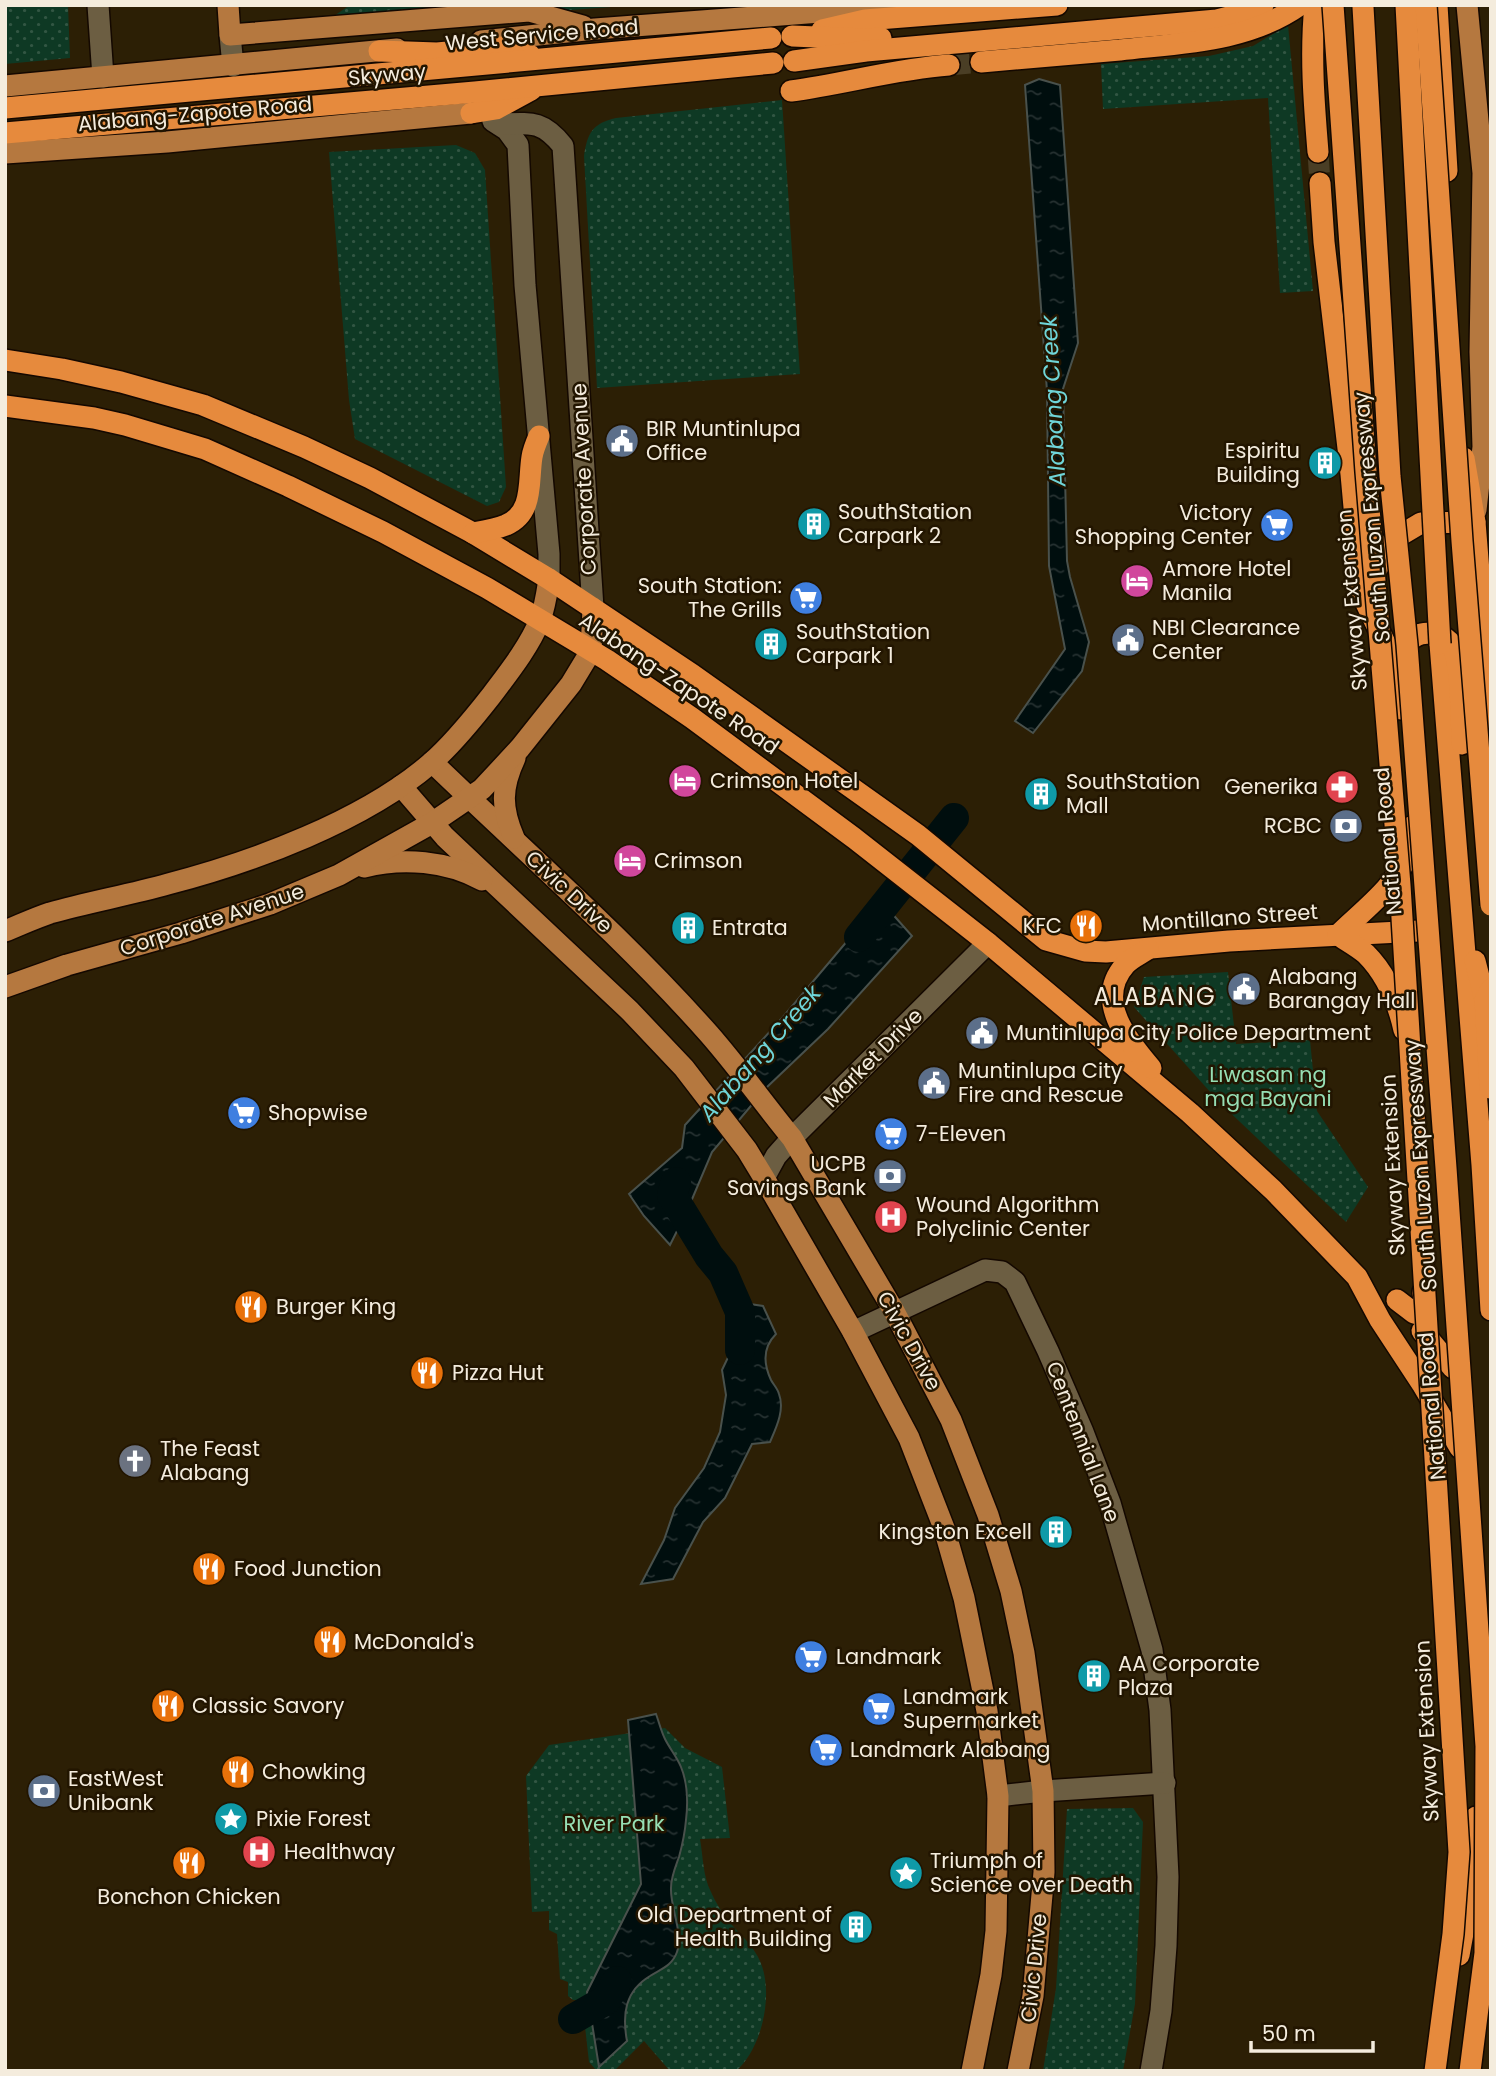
<svg xmlns="http://www.w3.org/2000/svg" width="1496" height="2076" viewBox="0 0 1496 2076" font-family="Poppins,sans-serif">
<defs>
<pattern id="grass-dots" width="8" height="8" patternUnits="userSpaceOnUse" patternTransform="scale(1.75)"><rect width="8" height="8" fill="#0e3924"/><path d="M2 2h.1M6 6h.1" fill="none" stroke="#325643" stroke-width="1.8" stroke-linecap="round"/></pattern>
<pattern id="water-ripples" width="26" height="14" patternUnits="userSpaceOnUse" patternTransform="scale(1.75)"><rect width="26" height="14" fill="#000e0e"/><path d="M2 4q2-2 4 0t4 0M15 11q2-2 4 0t4 0" fill="none" stroke="#263131"/></pattern>
</defs>
<rect width="100%" height="100%" fill="#2c1f05"/>
<g fill="url(#grass-dots)">
<path d="M5,5H68L70,58L5,64Z"/>
<path d="M350,5H611V7L255,34L235,22L331,18Z"/>
<path d="M1288,25L1313,291L1280,293L1268,98L1103,109L1101,64L1209,56L1253,46Z"/>
<path d="M782,100L800,374L597,388L584,156C587,133 593,123 616,118Z"/>
<path d="M456,145L475,153L485,170L506,487L499,502L487,506L355,439L349,400L329,152Z"/>
<path d="M1228,972L1236,1044L1310,1040L1317,1111L1368,1187L1346,1222L1221,1104L1134,1007L1144,977Z"/>
<path d="M665,1728L685,1748L722,1767L730,1838L700,1839C703,1856 703,1877 711,1892C715,1901 721,1911 727,1919C736,1931 748,1940 755,1952C777,1983 764,2047 736,2071H670L644,2041L614,2071H597L589,2062L582,2000H573L568,1996V1982L560,1979L557,1934L549,1930V1911L532,1912L526,1776L549,1745Z"/>
<path d="M1133,1808L1143,1822L1135,2004L1123,2071H1043L1056,1988L1067,1809Z"/>
</g>
<g fill="url(#water-ripples)" stroke="#49514c" stroke-width="2">
<path d="M1039,79L1060,85L1078,343L1063,389L1067,561L1070,577L1089,642L1082,671L1033,733L1015,721L1065,649L1049,566L1047,391L1025,85Z"/>
<path d="M881,901L912,936L828,1029L766,1088L712,1152L687,1211L670,1245L644,1216L629,1194L682,1148L685,1125L783,1017Z"/>
<path d="M746,1300L750,1304L763,1306L776,1334C763,1347 763,1363 771,1380C773,1384 778,1389 779,1394C785,1410 776,1428 770,1442L752,1444L725,1498L703,1522L673,1579L641,1584L664,1540L675,1508L704,1468L720,1432L726,1395L722,1370L733,1347L731,1320Z"/>
<path d="M656,1714C659,1722 661,1731 665,1739C670,1749 677,1757 681,1767C688,1784 688,1803 686,1820C685,1832 682,1846 679,1857C675,1868 671,1877 671,1888C670,1907 684,1935 677,1952C672,1966 661,1969 650,1976C625,1991 622,2014 627,2041L599,2067L587,1992L641,1884L628,1720Z"/>
</g>
<g fill="none" stroke-linecap="round" stroke-linejoin="round">
<g stroke="#000e0e" stroke-width="30">
<path d="M859,937L954,818"/>
<path d="M676,1182L672,1195L709,1256L723,1273L740,1312V1350"/>
<path d="M573,2019L606,2000L617,1981"/>
</g>
<g stroke="#4a3e25" stroke-width="21" stroke-dasharray="21 10" stroke-linecap="butt">
<path d="M949,65L981,62"/>
<path d="M1318,152L1320,183"/>
</g>
<g stroke="#140800" stroke-width="24">
<g id="minor">
<path d="M98,5L103,77"/>
<path d="M230,35L233,66"/>
<path d="M493,121L507,130L518,145L525,285L549,554V579"/>
<path d="M499,124C531,123 542,120 563,146L593,608"/>
<path d="M764,1178L776,1156L792,1138L988,943"/>
<path d="M853,1332L985,1270L1002,1272L1015,1282L1048,1351L1083,1432L1110,1503L1152,1650L1160,1710L1168,1877L1166,1946L1161,2011L1151,2071"/>
<path d="M998,1796L1043,1791L1165,1783"/>
</g>
</g>
<g stroke="#140800" stroke-width="24">
<g id="major">
<path d="M228,5L230,35L529,11L583,26"/>
<path d="M1467,5L1483,173L1480,352L1483,447L1476,510"/>
<path d="M481,41L595,29L912,5"/>
<path d="M5,86L397,49"/>
<path d="M5,153L167,142L471,113"/>
<path d="M432,762C525,852 623,937 709,1034C738,1067 764,1104 792,1138L894,1311L951,1420L988,1515L1011,1591L1024,1653L1043,1791L1044,1872L1033,1996L1018,2071"/>
<path d="M401,786L445,837L630,1011L684,1068L747,1150L764,1178L853,1332L909,1438L944,1528L964,1598L987,1711L998,1796L996,1931L991,1975L972,2071"/>
<path d="M514,838C501,808 501,788 515,758"/>
<path d="M364,867C403,857 447,861 482,880"/>
<path d="M5,931C20,925 35,918 50,913C89,902 129,895 168,884C253,862 364,821 431,763C453,744 473,719 491,696C509,672 529,647 540,620C545,607 547,592 549,579"/>
<path d="M5,987L67,965L181,933L270,904L339,875L432,823L482,789L520,748L571,684L591,651L593,608"/>
</g>
</g>
<g stroke="#140800" stroke-width="24">
<g id="highway">
<path d="M1315,5C1310,54 1314,103 1318,152"/>
<path d="M1437,5L1447,171"/>
<path d="M822,30L865,20L1057,5"/>
<path d="M792,36L866,39L881,38"/>
<path d="M379,51L437,53L502,47L530,55"/>
<path d="M794,61L866,51L1217,20L1252,11L1263,5"/>
<path d="M981,62C1028,58 1074,54 1120,50C1181,43 1248,42 1300,5"/>
<path d="M791,91C844,84 895,69 949,65"/>
<path d="M5,108L771,38"/>
<path d="M471,113L496,109L531,90"/>
<path d="M5,133L475,92L773,63"/>
<path d="M1320,183L1324,242L1351,474L1362,595L1398,670L1401,709"/>
<path d="M5,360L62,369L121,382L203,405L304,447L370,478L473,533L549,579L693,675L918,835L1046,940L1085,951L1106,952L1229,941L1419,931"/>
<path d="M5,406L94,418L125,425L205,449L288,486L383,532L487,588L607,660L692,718L854,838L988,943L1190,1113L1273,1190L1357,1277L1380,1320L1422,1384L1460,1448"/>
<path d="M1464,458L1475,522L1491,720"/>
<path d="M473,533C484,531 496,529 506,525C534,513 528,482 532,457C533,450 536,443 539,436"/>
<path d="M1370,581L1394,539L1421,523L1475,522"/>
<path d="M1440,644L1482,1165L1491,1310"/>
<path d="M1401,657C1403,645 1409,638 1421,634C1431,632 1445,635 1451,644C1462,659 1461,723 1462,744"/>
<path d="M1338,935C1347,941 1358,947 1366,954C1386,974 1398,1003 1404,1030"/>
<path d="M1338,935C1360,913 1398,885 1407,855C1410,846 1410,836 1411,827"/>
<path d="M1148,949C1141,954 1131,958 1125,965C1094,1000 1127,1040 1151,1068"/>
<path d="M1475,961L1485,1000"/>
<path d="M1490,1088L1485,1000L1491,989"/>
<path d="M1397,1300L1414,1313L1421,1315L1425,1310L1423,1292"/>
<path d="M1422,1331L1453,1368"/>
<path d="M1459,1955L1474,1873L1476,1817"/>
</g>
</g>
<use href="#minor" stroke="#6c5e42" stroke-width="21"/>
<use href="#major" stroke="#b5783f" stroke-width="21"/>
<use href="#highway" stroke="#e68a3d" stroke-width="21"/>
<g stroke="#140800" stroke-width="24" stroke-linecap="butt">
<g id="highway-bridge">
<path d="M1333,5L1366,472L1400,885L1459,1852L1453,1934L1435,2071"/>
<path d="M1406,5L1440,644"/>
<path d="M1426,5L1462,541L1491,905"/>
<path d="M1363,7L1390,476L1407,645L1446,1168L1486,1746L1485,1953L1470,2071"/>
</g>
</g>
<use href="#highway-bridge" stroke="#e68a3d" stroke-width="21"/>
</g>
<defs>
<g id="civic-disc" transform="scale(1.75)"><circle r="9.5" fill="#5c6f8a" stroke="#221500"/><path d="M-.6-6.5H3V-4.5H.6V-3L4-1V1h2V6H-6V1h2V-1L-.6-3ZM-1.2 2.5V6h2.4V2.5Z" fill="#fff"/></g>
<g id="building-disc" transform="scale(1.75)"><circle r="9.5" fill="#0f9aa8" stroke="#221500"/><path d="M-4-6H4V6H1V3H-1V6H-4ZM-2.5-4.3h1.7v1.8h-1.7ZM.8-4.3h1.7v1.8H.8ZM-2.5-1h1.7V.8h-1.7ZM.8-1h1.7V.8H.8Z" fill="#fff"/></g>
<g id="supermarket-disc" transform="scale(1.75)"><circle r="9.5" fill="#3f7fe0" stroke="#221500"/><path d="M-6-5.5h2.5l.6 2H6L4.5 2H-2.5L-4.4-4H-6ZM-1.5 3.2a1.3 1.3 0 1 0 .1 0ZM3 3.2a1.3 1.3 0 1 0 .1 0Z" fill="#fff"/></g>
<g id="hotel-disc" transform="scale(1.75)"><circle r="9.5" fill="#d1479c" stroke="#221500"/><path d="M-6-4.5h1.5V1H6V5H4.5V3h-9V5H-6ZM-4 0a1.8 1.8 0 1 1 3.6 0ZM.5 0V-2.5h3Q6-2.5 6 0Z" fill="#fff"/></g>
<g id="pharmacy-disc" transform="scale(1.75)"><circle r="9.5" fill="#e0444e" stroke="#221500"/><path d="M-2-6h4v4h4v4h-4v4h-4v-4h-4v-4h4Z" fill="#fff"/></g>
<g id="bank-disc" transform="scale(1.75)"><circle r="9.5" fill="#5c6f8a" stroke="#221500"/><path d="M-6-4H6V4H-6ZM0-2.3a2.3 2.3 0 1 0 0 4.6a2.3 2.3 0 1 0 0-4.6Z" fill="#fff"/></g>
<g id="restaurant-disc" transform="scale(1.75)"><circle r="9.5" fill="#e8710a" stroke="#221500"/><path d="M-5-6h1v4h1v-4h1v4h1v-4h1v5L-1.5 .5V6h-2V.5L-5-1ZM5-6V6H3V1.5H1.5Q1.5-4 5-6Z" fill="#fff"/></g>
<g id="hospital-disc" transform="scale(1.75)"><circle r="9.5" fill="#e0444e" stroke="#221500"/><path d="M-5-5h3v3.5h4V-5h3V5h-3V1.5h-4V5h-3Z" fill="#fff"/></g>
<g id="church-disc" transform="scale(1.75)"><circle r="9.5" fill="#6b7280" stroke="#221500"/><path d="M-1.2-6h2.4v3.5h3.3v2.4h-3.3V6h-2.4V-.1h-3.3v-2.4h3.3Z" fill="#fff"/></g>
<g id="sight-disc" transform="scale(1.75)"><circle r="9.5" fill="#0f9aa8" stroke="#221500"/><path d="M0-6L1.8-2.2L6-1.7L2.9 1.2L3.7 5.4L0 3.3L-3.7 5.4L-2.9 1.2L-6-1.7L-1.8-2.2Z" fill="#fff"/></g>
</defs>
<g fill-rule="evenodd">
<use href="#civic-disc" x="622" y="441"/>
<use href="#building-disc" x="1325" y="463"/>
<use href="#building-disc" x="814" y="524"/>
<use href="#supermarket-disc" x="1277" y="525"/>
<use href="#hotel-disc" x="1137" y="581"/>
<use href="#supermarket-disc" x="806" y="598"/>
<use href="#civic-disc" x="1128" y="640"/>
<use href="#building-disc" x="771" y="644"/>
<use href="#hotel-disc" x="685" y="781"/>
<use href="#pharmacy-disc" x="1342" y="787"/>
<use href="#building-disc" x="1041" y="794"/>
<use href="#bank-disc" x="1346" y="826"/>
<use href="#hotel-disc" x="630" y="861"/>
<use href="#restaurant-disc" x="1086" y="926"/>
<use href="#building-disc" x="688" y="928"/>
<use href="#civic-disc" x="1244" y="989"/>
<use href="#civic-disc" x="982" y="1033"/>
<use href="#civic-disc" x="934" y="1083"/>
<use href="#supermarket-disc" x="244" y="1113"/>
<use href="#supermarket-disc" x="891" y="1134"/>
<use href="#bank-disc" x="890" y="1176"/>
<use href="#hospital-disc" x="891" y="1217"/>
<use href="#restaurant-disc" x="251" y="1307"/>
<use href="#restaurant-disc" x="427" y="1373"/>
<use href="#church-disc" x="135" y="1461"/>
<use href="#building-disc" x="1056" y="1532"/>
<use href="#restaurant-disc" x="209" y="1569"/>
<use href="#restaurant-disc" x="330" y="1642"/>
<use href="#supermarket-disc" x="811" y="1657"/>
<use href="#building-disc" x="1094" y="1676"/>
<use href="#restaurant-disc" x="168" y="1706"/>
<use href="#supermarket-disc" x="879" y="1709"/>
<use href="#supermarket-disc" x="826" y="1750"/>
<use href="#restaurant-disc" x="238" y="1772"/>
<use href="#bank-disc" x="44" y="1791"/>
<use href="#sight-disc" x="231" y="1819"/>
<use href="#hospital-disc" x="259" y="1852"/>
<use href="#restaurant-disc" x="189" y="1863"/>
<use href="#sight-disc" x="906" y="1873"/>
<use href="#building-disc" x="856" y="1927"/>
</g>
<g text-anchor="middle" stroke-width="5" stroke-linejoin="round" paint-order="stroke">
<g font-size="21" fill="#f4ecdd" stroke="#221500">
<text transform="translate(542 35) rotate(-5)" y="7">West Service Road</text>
<text transform="translate(387 75) rotate(-5)" y="7">Skyway</text>
<text transform="translate(195 114) rotate(-5)" y="7">Alabang-Zapote Road</text>
<text transform="translate(584 479) rotate(-93)" y="7">Corporate Avenue</text>
<text transform="translate(1372 517) rotate(-95)" y="7">South Luzon Expressway</text>
<text transform="translate(1352 600) rotate(-95)" y="7">Skyway Extension</text>
<text transform="translate(679 684) rotate(34)" y="7">Alabang-Zapote Road</text>
<text transform="translate(1388 841) rotate(-95)" y="7">National Road</text>
<text transform="translate(569 892) rotate(43)" y="7">Civic Drive</text>
<text transform="translate(1230 918) rotate(-4)" y="7">Montillano Street</text>
<text transform="translate(212 920) rotate(-18)" y="7">Corporate Avenue</text>
<text transform="translate(873 1058) rotate(-45)" y="7">Market Drive</text>
<text transform="translate(1393 1165) rotate(-93)" y="7">Skyway Extension</text>
<text transform="translate(1421 1165) rotate(-94)" y="7">South Luzon Expressway</text>
<text transform="translate(909 1341) rotate(61)" y="7">Civic Drive</text>
<text transform="translate(1432 1406) rotate(-95)" y="7">National Road</text>
<text transform="translate(1083 1442) rotate(69)" y="7">Centennial Lane</text>
<text transform="translate(1427 1731) rotate(-93)" y="7">Skyway Extension</text>
<text transform="translate(1034 1968) rotate(-84)" y="7">Civic Drive</text>
</g>
<g font-size="21" fill="#f4ecdd" stroke="#221500" text-anchor="start">
<text x="646" y="436">BIR Muntinlupa<tspan x="646" dy="24">Office</tspan></text>
<text x="1300" y="458" text-anchor="end">Espiritu<tspan x="1300" dy="24">Building</tspan></text>
<text x="838" y="519">SouthStation<tspan x="838" dy="24">Carpark 2</tspan></text>
<text x="1252" y="520" text-anchor="end">Victory<tspan x="1252" dy="24">Shopping Center</tspan></text>
<text x="1162" y="576">Amore Hotel<tspan x="1162" dy="24">Manila</tspan></text>
<text x="782" y="593" text-anchor="end">South Station:<tspan x="782" dy="24">The Grills</tspan></text>
<text x="1152" y="635">NBI Clearance<tspan x="1152" dy="24">Center</tspan></text>
<text x="796" y="639">SouthStation<tspan x="796" dy="24">Carpark 1</tspan></text>
<text x="710" y="788">Crimson Hotel</text>
<text x="1066" y="789">SouthStation<tspan x="1066" dy="24">Mall</tspan></text>
<text x="1318" y="794" text-anchor="end">Generika</text>
<text x="1322" y="833" text-anchor="end">RCBC</text>
<text x="654" y="868">Crimson</text>
<text x="1062" y="933" text-anchor="end">KFC</text>
<text x="712" y="935">Entrata</text>
<text x="1268" y="984">Alabang<tspan x="1268" dy="24">Barangay Hall</tspan></text>
<text x="1006" y="1040">Muntinlupa City Police Department</text>
<text x="958" y="1078">Muntinlupa City<tspan x="958" dy="24">Fire and Rescue</tspan></text>
<text x="268" y="1120">Shopwise</text>
<text x="916" y="1141">7-Eleven</text>
<text x="866" y="1171" text-anchor="end">UCPB<tspan x="866" dy="24">Savings Bank</tspan></text>
<text x="916" y="1212">Wound Algorithm<tspan x="916" dy="24">Polyclinic Center</tspan></text>
<text x="276" y="1314">Burger King</text>
<text x="452" y="1380">Pizza Hut</text>
<text x="160" y="1456">The Feast<tspan x="160" dy="24">Alabang</tspan></text>
<text x="1032" y="1539" text-anchor="end">Kingston Excell</text>
<text x="234" y="1576">Food Junction</text>
<text x="354" y="1649">McDonald's</text>
<text x="836" y="1664">Landmark</text>
<text x="1118" y="1671">AA Corporate<tspan x="1118" dy="24">Plaza</tspan></text>
<text x="903" y="1704">Landmark<tspan x="903" dy="24">Supermarket</tspan></text>
<text x="192" y="1713">Classic Savory</text>
<text x="850" y="1757">Landmark Alabang</text>
<text x="262" y="1779">Chowking</text>
<text x="68" y="1786">EastWest<tspan x="68" dy="24">Unibank</tspan></text>
<text x="256" y="1826">Pixie Forest</text>
<text x="284" y="1859">Healthway</text>
<text x="930" y="1868">Triumph of<tspan x="930" dy="24">Science over Death</tspan></text>
<text x="189" y="1904" text-anchor="middle">Bonchon Chicken</text>
<text x="832" y="1922" text-anchor="end">Old Department of<tspan x="832" dy="24">Health Building</tspan></text>
</g>
<g font-size="21" fill="#96dfb4" stroke="#221500">
<text x="1268" y="1082">Liwasan ng<tspan x="1268" dy="24">mga Bayani</tspan></text>
<text x="614" y="1831">River Park</text>
</g>
<g font-size="23" font-style="italic" fill="#6fd5d8" stroke="#221500">
<text transform="translate(1053 401) rotate(-93)" y="8">Alabang Creek</text>
<text transform="translate(760 1053) rotate(-49)" y="8">Alabang Creek</text>
</g>
<g font-size="24" letter-spacing="2" fill="#f4ecdd" stroke="#221500">
<text x="1155" y="1005">ALABANG</text>
</g>
</g>
<rect width="1496" height="2076" fill="none" stroke="#f4ecdd" stroke-width="14"/>
<path d="M1251 2041v10h122v-10" fill="none" stroke="#f4ecdd" stroke-width="3.5"/>
<text x="1262" y="2041" font-size="21" fill="#f4ecdd" stroke="#221500" stroke-width="5" paint-order="stroke">50 m</text>
</svg>
